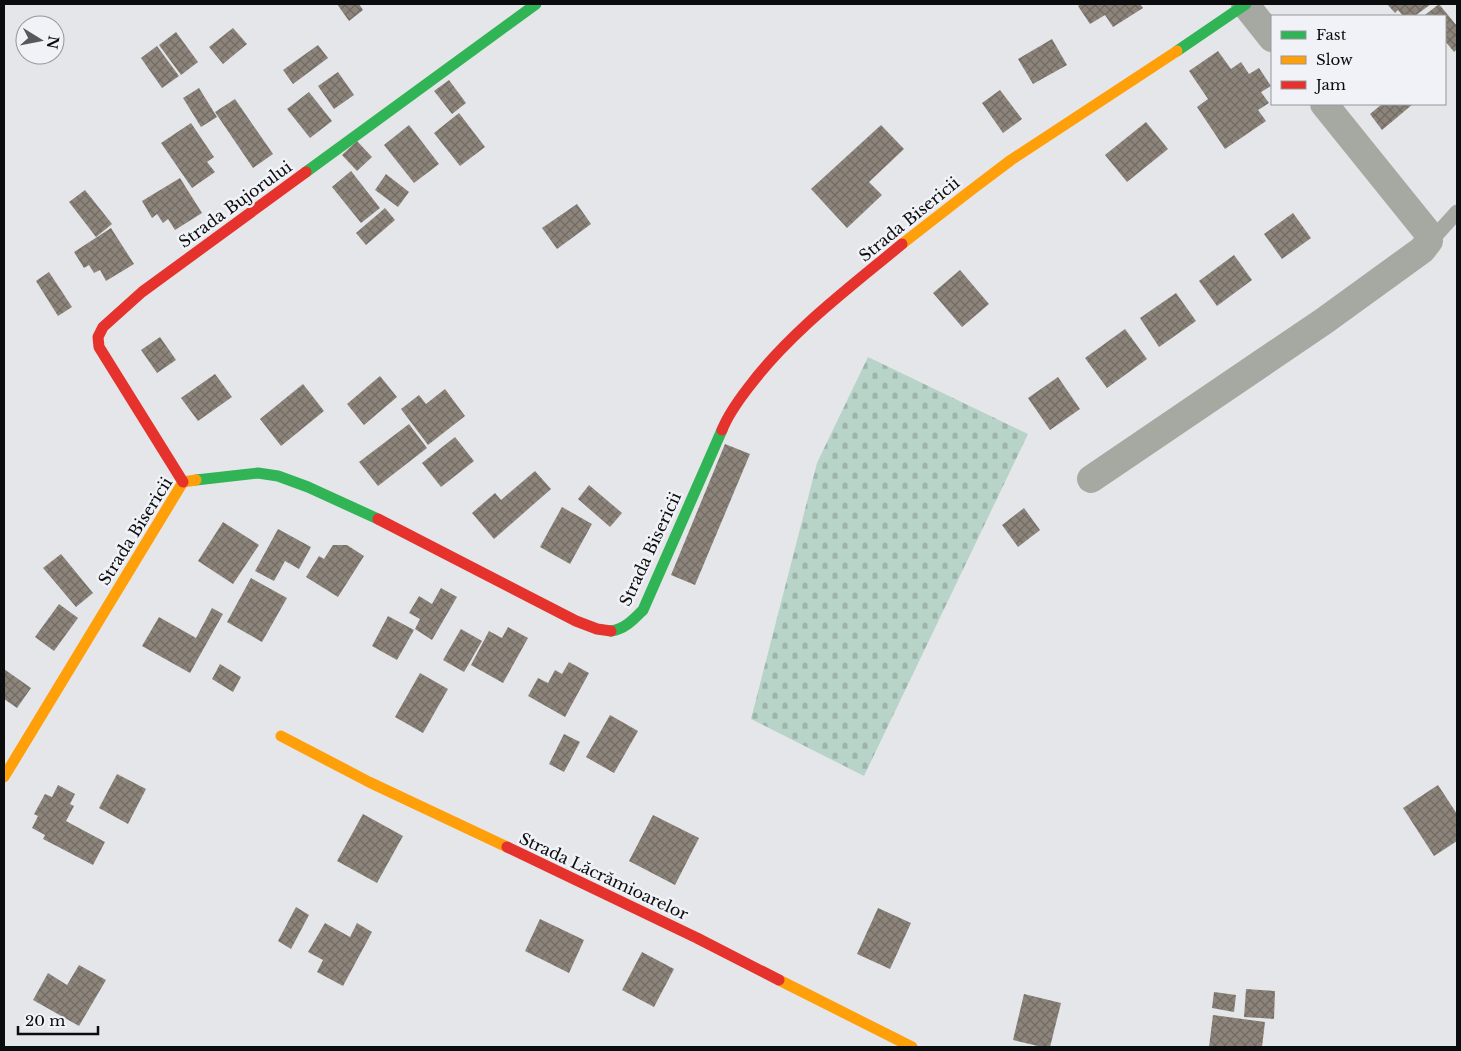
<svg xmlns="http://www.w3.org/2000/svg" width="1461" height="1051" viewBox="0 0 1461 1051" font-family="'Libre Baskerville',serif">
<defs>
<pattern id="cemetery-stones" width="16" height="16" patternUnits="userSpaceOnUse" patternTransform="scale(1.25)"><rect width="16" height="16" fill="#b8d3c8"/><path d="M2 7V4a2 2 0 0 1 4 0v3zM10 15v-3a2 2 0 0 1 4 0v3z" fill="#9db4ab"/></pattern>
<pattern id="building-cross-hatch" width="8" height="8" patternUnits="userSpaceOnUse" patternTransform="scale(1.25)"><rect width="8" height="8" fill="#8d857b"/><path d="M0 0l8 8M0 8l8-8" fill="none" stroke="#716b63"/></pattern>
</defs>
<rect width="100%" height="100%" fill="#e5e6e9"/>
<path fill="url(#cemetery-stones)" d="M868,357L1028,434L864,776L751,719L817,463Z"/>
<g fill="url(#building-cross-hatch)">
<path d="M337,4H359L363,10L349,21Z"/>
<path d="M1081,4H1140L1143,8L1113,27L1105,15L1090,24L1078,6Z"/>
<path d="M1387,4H1431L1415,16H1403L1398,10L1395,13Z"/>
<path d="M1439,4L1457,26V49L1454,52L1445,41V16H1426L1425,15Z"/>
<path d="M233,28L247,44L223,64L209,47Z"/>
<path d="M176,32L198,62L181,75L159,45Z"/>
<path d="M1052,39L1067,65L1033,84L1018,59Z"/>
<path d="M318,45L328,58L293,84L283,70Z"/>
<path d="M157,46L179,76L162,88L141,58Z"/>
<path d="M1218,51L1231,69L1241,62L1249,74L1259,68L1271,86L1261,92L1269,103L1258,110L1266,121L1225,149L1197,107L1208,99L1189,71Z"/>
<path d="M338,72L354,95L334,109L318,86Z"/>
<path d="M449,80L466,103L452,114L434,91Z"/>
<path d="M199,88L217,117L201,127L183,98Z"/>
<path d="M1000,90L1022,119L1003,133L982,103Z"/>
<path d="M309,92L332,121L310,138L287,109Z"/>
<path d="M235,99L273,154L253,168L215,112Z"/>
<path d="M1382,104H1413L1382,130L1370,114Z"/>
<path d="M459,113L485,147L460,166L434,133Z"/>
<path d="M1146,122L1168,149L1127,182L1105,155Z"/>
<path d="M191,123L214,157L207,162L215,172L192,188L161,143Z"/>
<path d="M409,125L439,164L414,183L384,145Z"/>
<path d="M881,125L904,149L869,182L882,195L847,228L811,189Z"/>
<path d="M357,141L372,157L357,171L342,155Z"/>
<path d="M351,171L380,208L361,223L332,187Z"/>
<path d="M386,174L409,192L398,207L375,190Z"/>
<path d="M180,178L202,213L175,230L168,219L163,223L157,214L152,218L142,201Z"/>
<path d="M85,190L112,224L96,237L69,202Z"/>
<path d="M577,204L591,224L557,249L542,228Z"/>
<path d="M385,208L395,220L366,245L356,233Z"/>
<path d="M1293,213L1311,238L1282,259L1264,234Z"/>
<path d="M111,228L134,264L106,281L100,270L94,273L89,265L84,268L74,252Z"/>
<path d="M1234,255L1252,280L1217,306L1199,281Z"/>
<path d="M960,270L989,304L962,327L933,293Z"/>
<path d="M49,272L72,307L58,316L36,281Z"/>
<path d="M1176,293L1196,321L1159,347L1140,318Z"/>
<path d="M1125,329L1147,359L1107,388L1085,358Z"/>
<path d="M160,337L176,360L157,373L141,350Z"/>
<path d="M215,374L232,397L198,421L181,398Z"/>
<path d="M380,376L397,397L364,425L347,404Z"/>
<path d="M1058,377L1080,409L1050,430L1028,398Z"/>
<path d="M303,384L324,411L281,446L260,419Z"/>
<path d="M445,389L465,416L428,445L401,409L419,395L426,404Z"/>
<path d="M409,424L427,448L378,486L359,462Z"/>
<path d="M455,437L474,461L441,487L422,463Z"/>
<path d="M725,444L750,454L695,585L671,575Z"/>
<path d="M535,471L551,489L494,539L472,513L495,493L501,500Z"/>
<path d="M589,485L622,513L610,527L578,499Z"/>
<path d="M562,507L592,524L570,564L540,547Z"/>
<path d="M1024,508L1040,530L1018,547L1002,525Z"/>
<path d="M223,522L259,545L233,584L198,561Z"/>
<path d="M278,529L311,547L299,569L285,561L274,581L255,571Z"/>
<path d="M333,545H347L364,556L338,597L306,577L319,556L324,559Z"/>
<path d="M61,554L93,593L76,607L43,568Z"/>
<path d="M251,578L287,598L262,642L227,622Z"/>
<path d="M441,588L457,597L432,640L415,629L420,619L409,613L419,596L432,604Z"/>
<path d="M59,604L78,618L54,651L35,637Z"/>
<path d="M212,608L223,614L190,673L142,646L159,617L196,638Z"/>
<path d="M388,616L414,630L397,660L372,646Z"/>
<path d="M508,627L528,638L503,683L471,665L489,631L502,638Z"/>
<path d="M461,629L482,641L464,672L443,660Z"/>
<path d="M569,662L589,673L565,717L528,696L538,678L548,683L555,670L562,674Z"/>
<path d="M220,664L241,677L233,692L212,679Z"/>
<path d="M4,669L31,688L17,708L4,699Z"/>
<path d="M420,673L448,689L423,733L395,717Z"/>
<path d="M610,715L638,731L614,773L586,757Z"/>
<path d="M564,734L580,742L564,772L549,764Z"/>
<path d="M117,774L146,789L128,824L99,808Z"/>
<path d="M58,785L75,794L70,804L74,806L66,821L105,842L93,865L43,839L45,835L32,828L38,816L34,814L45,794L52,797Z"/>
<path d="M1438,785L1457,814V841L1434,856L1403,808Z"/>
<path d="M363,814L403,836L377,883L337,861Z"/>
<path d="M653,815L699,838L675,885L629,861Z"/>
<path d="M296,907L309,915L291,949L278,941Z"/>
<path d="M878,908L911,923L890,969L857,954Z"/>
<path d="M540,919L584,940L569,973L525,951Z"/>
<path d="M325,923L350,937L357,923L372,932L343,986L317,972L323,960L308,952Z"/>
<path d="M642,952L674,969L654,1007L622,990Z"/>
<path d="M79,965L106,980L79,1026L33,1000L48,973L67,985Z"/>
<path d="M1246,989L1275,991L1274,1019L1244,1017Z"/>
<path d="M1214,992L1236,995L1234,1012L1212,1008Z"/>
<path d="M1024,994L1061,1003L1050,1047H1042L1013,1040Z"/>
<path d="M1213,1015L1265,1022L1262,1047H1209Z"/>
</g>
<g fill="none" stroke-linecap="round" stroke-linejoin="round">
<path stroke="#a6a8a2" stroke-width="15" d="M1428,244L1457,212"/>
<g stroke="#a6a8a2" stroke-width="28">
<path d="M1245,4L1272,38"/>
<path d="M1091,479L1324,321L1422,250L1429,241L1428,233L1324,104"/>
</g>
<g stroke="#30b455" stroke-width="11">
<path d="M1177,51L1246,4"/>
<path d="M306,172L536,4"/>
<path d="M196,480L258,473L278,476L308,487L378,519"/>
<path d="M611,631C625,629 633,620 643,610L722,430"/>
</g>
<g stroke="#ff9f0a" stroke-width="11">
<path d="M902,244L970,191L1011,160L1177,51"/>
<path d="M281,736L369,782L507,847"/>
<path d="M4,777L183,482L196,480"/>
<path d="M779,980L912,1047"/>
</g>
<g stroke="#e5322d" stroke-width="11">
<path d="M722,430C728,415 738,401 748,388C790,332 848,289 902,244"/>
<path d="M183,482L99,347L98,337L103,327L142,292L306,172"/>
<path d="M378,519L576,621L597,629L611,631"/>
<path d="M507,847L697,938L779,980"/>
</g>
</g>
<g text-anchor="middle" stroke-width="5" stroke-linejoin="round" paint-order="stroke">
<g font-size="16" fill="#0b0c0d" stroke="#f1f2f7">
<text transform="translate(235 204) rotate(-36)" y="6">Strada Bujorului</text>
<text transform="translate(909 219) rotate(-39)" y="6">Strada Bisericii</text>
<text transform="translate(135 531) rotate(-58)" y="6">Strada Bisericii</text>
<text transform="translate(650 549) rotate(-65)" y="6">Strada Bisericii</text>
<text transform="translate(604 876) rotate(25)" y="6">Strada Lăcrămioarelor</text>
</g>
</g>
<rect width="1461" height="1051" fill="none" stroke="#0b0c0d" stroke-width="10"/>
<rect x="1271" y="15" width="175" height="90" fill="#f1f2f7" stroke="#959699"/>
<rect x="1281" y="31" width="25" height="8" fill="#30b455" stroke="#959699"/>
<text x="1316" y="40" font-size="15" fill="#0b0c0d">Fast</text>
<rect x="1281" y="56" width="25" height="8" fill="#ff9f0a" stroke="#959699"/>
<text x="1316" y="65" font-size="15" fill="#0b0c0d">Slow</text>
<rect x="1281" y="81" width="25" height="8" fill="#e5322d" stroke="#959699"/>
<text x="1316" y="90" font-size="15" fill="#0b0c0d">Jam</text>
<g transform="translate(40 40) rotate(100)"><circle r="24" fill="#f1f2f7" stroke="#959699"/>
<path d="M0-4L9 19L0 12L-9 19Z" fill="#57585a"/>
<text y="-8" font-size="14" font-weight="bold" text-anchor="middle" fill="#0b0c0d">N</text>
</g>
<path d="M18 1026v8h80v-8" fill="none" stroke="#0b0c0d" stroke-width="2.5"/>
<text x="25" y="1026" font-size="15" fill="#0b0c0d" stroke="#f1f2f7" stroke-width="4" paint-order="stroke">20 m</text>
</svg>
